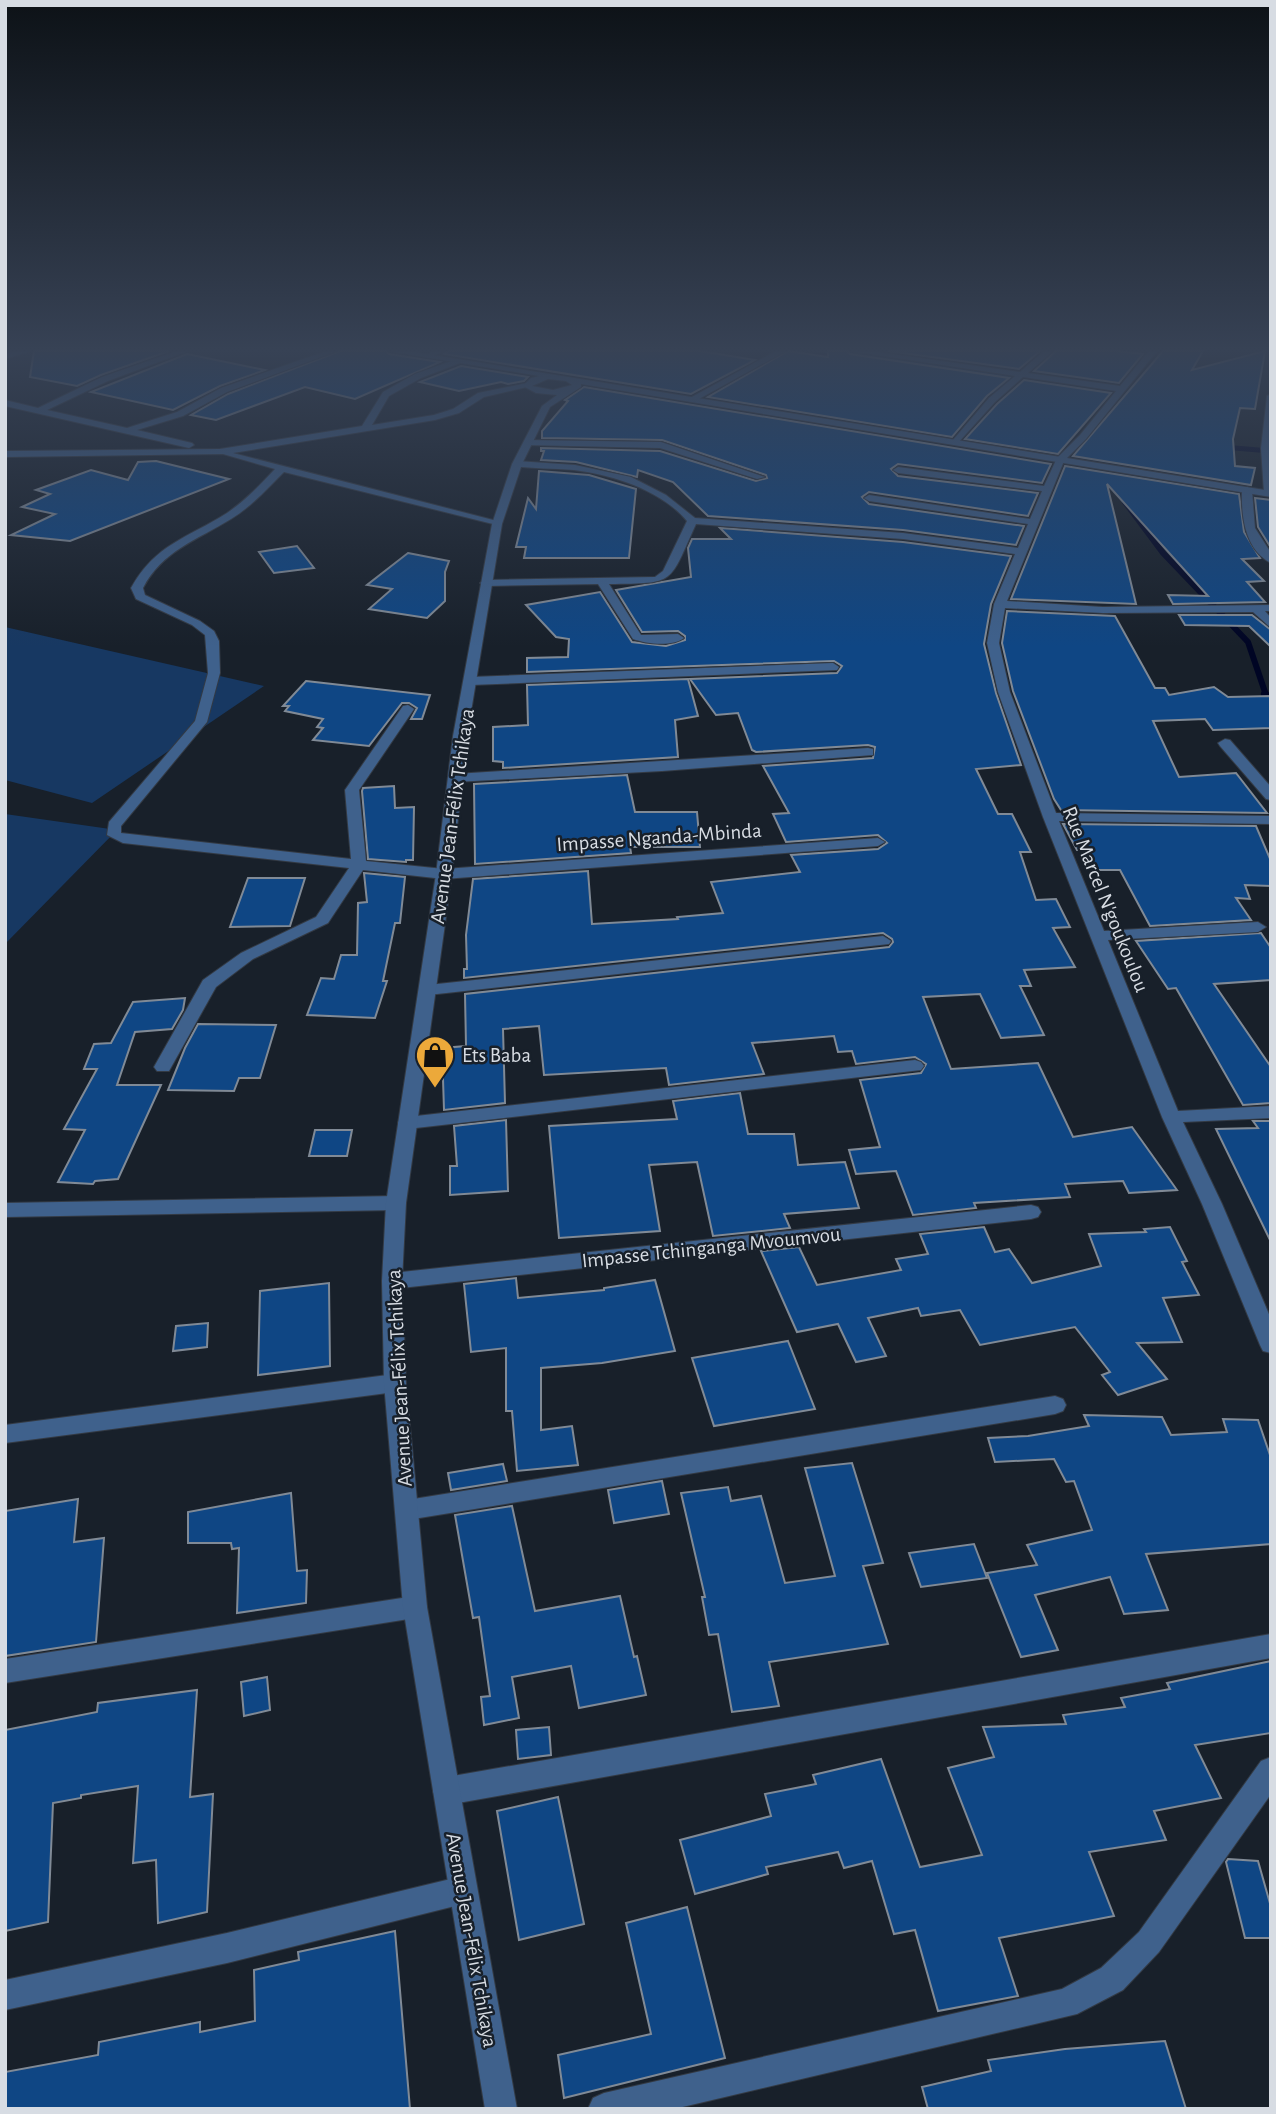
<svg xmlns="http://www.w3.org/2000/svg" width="1276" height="2114" viewBox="0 0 1276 2114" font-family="'Alegreya Sans',sans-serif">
<rect width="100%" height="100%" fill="#18202a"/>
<g fill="#173862">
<path d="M794,351H841L1014,376L994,393Z"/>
<path d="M5,627L264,686L92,803L5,780Z"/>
<path d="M5,814L117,830L5,944Z"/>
</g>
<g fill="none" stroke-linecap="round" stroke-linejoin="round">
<g stroke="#000524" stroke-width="5">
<path d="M801,351L838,358"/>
<path d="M1223,447L1270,451"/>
<path d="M1123,498L1126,504"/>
</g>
<path stroke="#000524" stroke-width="6" d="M1125,502L1163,553L1248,642L1266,695"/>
<path stroke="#000524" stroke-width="8" d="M1265,694L1271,704"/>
</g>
<g fill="#0f4684" stroke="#808a96" stroke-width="2">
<path d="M34,351H169L101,375L77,386L30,377Z"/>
<path d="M340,351H386L389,354L440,362L355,399L305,387L216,420L191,415L228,394Z"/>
<path d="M448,351H700L755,360L691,394L444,354Z"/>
<path d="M788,351L828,357V351H847L850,354L1009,378L987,396L952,437L708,397Z"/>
<path d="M888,351H1040L1019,369Z"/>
<path d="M1056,351H1117L1143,354L1119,383L1034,371Z"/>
<path d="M1163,351H1203L1192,370L1265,351L1255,409L1240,408L1233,439L1235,466L1255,468L1251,485L1073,456Z"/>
<path d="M187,354L265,370L220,386L173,410L91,392Z"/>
<path d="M461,366L528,377L524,381L508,384L501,382L459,391L420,382Z"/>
<path d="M1024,380L1111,393L1058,454L965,439L997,404Z"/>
<path d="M584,387L1051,464L1042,483L898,464L891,469L898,476L1038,493L1028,516L869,492L862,497L869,504L1024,526L1016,545L903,530L708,516L673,482L638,470L637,477L576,462L541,460L544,451H541V448L660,451L756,481L767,478L766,475L662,440L542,438V431L568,401L565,400Z"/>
<path d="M156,461L229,479L70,541L11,535L55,514L22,507L50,494L36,490L91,470L128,480L138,462Z"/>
<path d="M1065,466L1239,494L1244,532L1260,558L1242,559L1264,581L1247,582L1265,602L1173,604L1168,595L1208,596L1107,484L1136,604L1011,599Z"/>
<path d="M539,471L589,475L636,489L629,558H524L526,547H516L528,498L536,509Z"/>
<path d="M1255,498L1271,500V548L1258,527Z"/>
<path d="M720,528L903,542L1011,556L991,604L984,644L996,693L1021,765L976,769L998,814H1012L1031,852H1020L1036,900L1056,899L1070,927L1053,928L1075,967L1024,970L1031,986H1020L1044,1035L1001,1038L980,994L923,997L951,1069L1038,1063L1073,1137L1132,1127L1177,1190L1129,1193L1123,1181L1065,1184L1070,1197L974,1203L976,1208L913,1215L896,1171L856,1174L849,1150L880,1147L860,1080L921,1073L926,1064L915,1057L856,1064L852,1051L838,1052L834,1036L752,1043L764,1074L669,1085L666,1068L544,1075L539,1026L503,1029L505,1103L444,1110L442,1048L466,1046L465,994L889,947L893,942L892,939L883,933L464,978V969H467L466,935L473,879L588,871L592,924L678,919L677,917L723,913L711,882L800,872L791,855L878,849L887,843L878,835L786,842L773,814L789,813L763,766L873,758L875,747L868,745L756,752L752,750L738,713L716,715L690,679L837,673L842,666L834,661L527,672V658L568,657L569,639L556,637L526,605L600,592L632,642L666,646L685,640V636L678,631L642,632L616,590L691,577L688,548L692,539H731Z"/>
<path d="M297,546L314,568L274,573L259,552Z"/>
<path d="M408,553L449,561L445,572V601L427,618L369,609L392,589L367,585Z"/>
<path d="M1007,611L1115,616L1155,688H1165L1169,695L1214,687L1228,697L1271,696V728L1213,730L1205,719L1153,721L1179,777L1236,773L1267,813L1061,810L1054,799L1013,691L1002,643Z"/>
<path d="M1179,615H1252L1271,630V647L1249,626L1185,625Z"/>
<path d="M688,679L698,716L675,720L678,757L503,768V762L493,761V727L528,725L527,685Z"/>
<path d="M306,681L350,686L430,695L422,719H411L417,708L409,703H402L369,746L313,740L323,728L317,727L323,719L285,711L289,706H283Z"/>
<path d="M627,775L635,812H697L700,847H630L631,853L475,864L474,784Z"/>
<path d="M394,786L395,808L414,807L413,860H406V862L368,859L362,791L363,788Z"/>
<path d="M1063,824L1256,826L1271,861V886L1245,885L1250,899L1236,898L1251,920L1150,926L1120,870H1092L1083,850H1077Z"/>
<path d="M364,873L405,877L400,923H395L383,981H387L375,1018L307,1015L321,978L334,979L341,955H357L358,903L367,902Z"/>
<path d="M248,878H305L290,926L230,927Z"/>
<path d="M1261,933L1271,948V980L1214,984L1271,1067V1103L1243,1105L1176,988L1168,989L1136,941Z"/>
<path d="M185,998L183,1010L172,1029L135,1032L117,1085H161L118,1179L95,1181L93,1184L58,1182L85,1130L64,1129L97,1069H84L94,1044L111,1043L133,1002Z"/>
<path d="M198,1024L276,1025L260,1078H239L234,1091L168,1090L185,1048Z"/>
<path d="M740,1093L748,1134H794L798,1165L845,1162L859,1208L784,1214L790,1228L713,1236L697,1162L649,1165L660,1231L559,1238L549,1126L677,1119L673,1101Z"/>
<path d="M506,1120L508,1191L450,1195V1166H457L454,1126Z"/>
<path d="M1253,1121H1271V1242L1216,1129L1258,1128Z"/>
<path d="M315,1130H352L347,1156H309Z"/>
<path d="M984,1227L995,1252L1009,1249L1032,1283L1101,1266L1089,1234L1146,1232L1144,1229L1170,1227L1187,1261L1182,1262L1199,1295L1163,1298L1182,1342L1137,1343L1167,1379L1118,1395L1102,1375L1110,1372L1075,1327L980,1345L960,1310L921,1316L918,1308L868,1318L886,1356L856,1362L838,1324L797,1332L761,1251L799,1247L817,1285L901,1270L896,1259L928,1254L920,1234Z"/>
<path d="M516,1278L518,1298L604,1290V1288L655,1280L675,1351L602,1363L541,1368V1430L572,1426L578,1465L517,1471L512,1411H506V1348L471,1352L464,1284Z"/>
<path d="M329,1283L330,1366L258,1375L260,1291Z"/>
<path d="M208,1323L207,1347L173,1351L176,1326Z"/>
<path d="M788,1341L815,1409L714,1426L692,1358Z"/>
<path d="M1084,1415L1162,1417L1171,1435L1227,1432L1223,1419L1258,1420L1271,1458V1544L1146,1554L1168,1610L1124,1614L1110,1577L1035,1595L1058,1650L1021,1657L987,1573L1037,1565L1027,1545L1092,1530L1074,1481L1066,1482L1054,1459L995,1462L988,1438L1028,1436L1089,1426Z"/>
<path d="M852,1463L883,1563L863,1566L888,1644L769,1662L779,1706L732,1712L718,1634L709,1635L702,1597H705L681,1493L728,1487L731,1501L761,1496L785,1583L835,1576L805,1468Z"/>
<path d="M503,1464L507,1481L451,1490L448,1473Z"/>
<path d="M662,1481L669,1514L614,1523L608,1490Z"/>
<path d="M291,1493L297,1571L307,1570L306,1603L237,1613L239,1548L232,1549L231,1543H188V1512Z"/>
<path d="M78,1499L74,1542L104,1538L96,1642L5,1656V1511Z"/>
<path d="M512,1506L535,1611L620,1596L634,1657L637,1656L646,1695L579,1708L571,1666L512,1677L519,1718L484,1725L481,1697L490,1696L479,1617L473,1618L455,1515Z"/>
<path d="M974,1544L987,1578L921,1587L909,1553Z"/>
<path d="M1271,1661V1733L1195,1745L1221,1798L1154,1811L1166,1840L1089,1852L1114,1916L999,1938L1018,1996L938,2011L915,1930L894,1934L872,1861L844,1868L838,1852L766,1867L768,1874L695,1894L680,1840L771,1816L765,1794L816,1784L813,1775L881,1759L920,1867L982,1855L948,1768L994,1757L983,1727L1066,1724L1063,1715L1125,1707L1121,1698L1170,1689L1167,1683Z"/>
<path d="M267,1677L270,1710L244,1716L241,1682Z"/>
<path d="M197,1690L190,1797L213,1794L207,1912L158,1923L156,1860L133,1863L138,1786L81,1795V1798L53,1803L48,1922L5,1931V1730L97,1712L98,1703Z"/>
<path d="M549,1727L551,1755L518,1759L516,1730Z"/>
<path d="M558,1797L584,1924L519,1940L497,1811Z"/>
<path d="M1228,1859L1258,1861L1271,1907V1938H1245L1226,1862Z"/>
<path d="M687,1907L725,2058L564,2098L558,2055L651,2034L626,1923Z"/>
<path d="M395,1931L410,2109H5V2072L98,2055L99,2042L200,2022V2032L255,2021L254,1970L299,1960L298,1952Z"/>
<path d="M1165,2041L1186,2109H928L922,2087L991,2071L988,2060L1065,2049Z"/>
</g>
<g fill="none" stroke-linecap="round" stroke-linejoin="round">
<g stroke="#333a44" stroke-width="2">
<g id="minor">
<path d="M18,351H31L5,359V354Z"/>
<path d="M177,351H188L108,381L47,410L127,428L177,412L221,388L326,351H337L227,392L183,416L137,430L192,443L194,445L189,448L5,406V400L38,408L102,377Z"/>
<path d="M434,351H445L428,358L424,356Z"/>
<path d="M776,351H786L697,400L690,398Z"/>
<path d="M850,351H870L1020,372L1044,351H1053L1028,373L1120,386L1149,351H1157L1086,439L1064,461L1007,601L1103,607L1271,605V611H1265L1271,618V628L1253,612L1103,613L1005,608L999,643L1010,692L1056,813L1271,816V824L1059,821L1104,931L1258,922L1266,927L1258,932L1108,940L1178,1111L1271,1106V1118L1183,1122L1222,1204L1271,1319V1353L1263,1351L1260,1345L1202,1204L1162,1117L1043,817L998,692L987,643L994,604L1015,554L903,539L696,524C668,585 677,583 609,584L641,635L678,634L684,638C672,647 647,644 633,639L598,584L486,586L480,583L486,580L655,577L663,571L687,521C661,490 613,475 574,470C554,468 533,469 514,466V462L517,461L575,465L631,477L666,495L695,518L903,533L1018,548L1028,524L869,501L864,498L869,495L1030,519L1042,491L898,473L893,470L898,467L1044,486L1057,458L1080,435L1116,391L1023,377L995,402L956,445L951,442L953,440L989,398L1015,376Z"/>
<path d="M457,359L460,363L421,378L389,396L372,425L434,415L453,409L478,393L527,383L531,386L484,397L459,413L435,420L233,453L501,522V526L284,472C267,489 252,506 231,519C197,540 162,551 143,588L145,595L200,621L214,631L219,641L220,673L207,722L121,826V833L351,859L345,790L403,706L408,705L414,709L359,790L366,861L444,869L878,838L885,842L878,846L444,879L363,870L328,923L253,959L216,987L169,1071H157L154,1067L203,980L241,953L316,917L349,868L123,843L107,835L109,822L195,721L208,673L205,635L192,625L136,599L131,588C155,544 188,538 227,513C246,500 260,485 275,469L223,454L5,457V451L220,449L362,426L383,392L415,374Z"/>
<path d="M1271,394V496H1269L1264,493L1261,448L1267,396Z"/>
<path d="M527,440L661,442L765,477L757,479L660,448L524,445V441Z"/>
<path d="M1247,487L1252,490L1255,528L1271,553V563C1245,550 1241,516 1242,490Z"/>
<path d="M833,663L839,667L837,670L471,685L465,681L471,677Z"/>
<path d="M1225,739L1230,740L1271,787V800L1266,799L1220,746L1218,743Z"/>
<path d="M868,748L873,749V755L662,771L455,782L448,778L455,774Z"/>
<path d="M883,936L891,941L889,944L428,995L420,990L428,985Z"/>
<path d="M915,1060L921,1062L924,1066L921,1070L407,1129L400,1127L398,1123L400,1119L407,1117Z"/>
<path d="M396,1196L403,1198L406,1203L403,1208L396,1210L5,1217V1203Z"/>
<path d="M1031,1205L1038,1207L1041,1212L1038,1217L1031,1219L392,1289L385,1286L382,1281L385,1276L392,1273Z"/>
<path d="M395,1374L403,1377L406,1383L403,1389L395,1392L5,1443V1425Z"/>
<path d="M1055,1396L1063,1399L1066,1405L1063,1411L1055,1414L407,1520L399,1517L395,1510L399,1503L407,1500Z"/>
<path d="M415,1596L424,1599L427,1607L424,1615L415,1618L5,1683V1659Z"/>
<path d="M1271,1634V1658L447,1805L437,1801L433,1791L437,1781L447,1777Z"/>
<path d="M1271,1757V1794L1159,1952L1123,1990L1077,2014L674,2109H588L593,2098L604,2093L1062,1989L1101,1968L1139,1932L1261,1761Z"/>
<path d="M463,1876L473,1880L477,1890L473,1900L463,1904L227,1963L5,2010V1980L227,1933Z"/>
</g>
</g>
<g stroke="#333a44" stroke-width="2">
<path id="tertiary" d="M389,351H408L1271,491V497L581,384V387L550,407L522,464L502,524L467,736L452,874L406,1203L402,1281L406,1383L427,1607L517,2109H485L403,1607L384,1383L382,1281L386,1203L436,874L453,736L492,524L512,464L542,406L557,395L536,393L523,386L531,378L539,376ZM548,379L566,381L572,385L553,390L532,386Z"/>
</g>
<use href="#minor" fill="#3f618c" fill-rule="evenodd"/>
<use href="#tertiary" fill="#3f618c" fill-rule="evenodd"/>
</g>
<linearGradient id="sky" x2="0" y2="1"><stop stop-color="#0d1217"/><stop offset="0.54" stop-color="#374255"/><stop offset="1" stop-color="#374255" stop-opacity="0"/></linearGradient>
<rect width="1276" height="647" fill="url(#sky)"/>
<defs>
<g id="shop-pin" transform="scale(2.0125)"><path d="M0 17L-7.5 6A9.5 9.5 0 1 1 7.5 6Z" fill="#eca93a" stroke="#18202a"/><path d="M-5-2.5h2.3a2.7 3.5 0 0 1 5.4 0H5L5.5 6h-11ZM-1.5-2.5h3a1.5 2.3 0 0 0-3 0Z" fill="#111"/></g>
</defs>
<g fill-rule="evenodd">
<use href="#shop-pin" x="435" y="1055"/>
</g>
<g text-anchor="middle" stroke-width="5" stroke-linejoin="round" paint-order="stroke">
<g font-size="21" fill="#d7dce3" stroke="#18202a">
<text transform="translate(452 816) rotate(-82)" y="7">Avenue Jean-Félix Tchikaya</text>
<text transform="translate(659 837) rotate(-4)" y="7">Impasse Nganda-Mbinda</text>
<text transform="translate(1106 899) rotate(68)" y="7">Rue Marcel N'goukoulou</text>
<text transform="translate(711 1247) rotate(-6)" y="7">Impasse Tchinganga Mvoumvou</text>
<text transform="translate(399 1378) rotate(-93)" y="7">Avenue Jean-Félix Tchikaya</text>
<text transform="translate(472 1940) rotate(80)" y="7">Avenue Jean-Félix Tchikaya</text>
</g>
<g font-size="21" fill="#d7dce3" stroke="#18202a" text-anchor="start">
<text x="462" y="1062">Ets Baba</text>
</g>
</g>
<rect width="1276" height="2114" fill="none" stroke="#d7dce3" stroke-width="14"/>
</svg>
